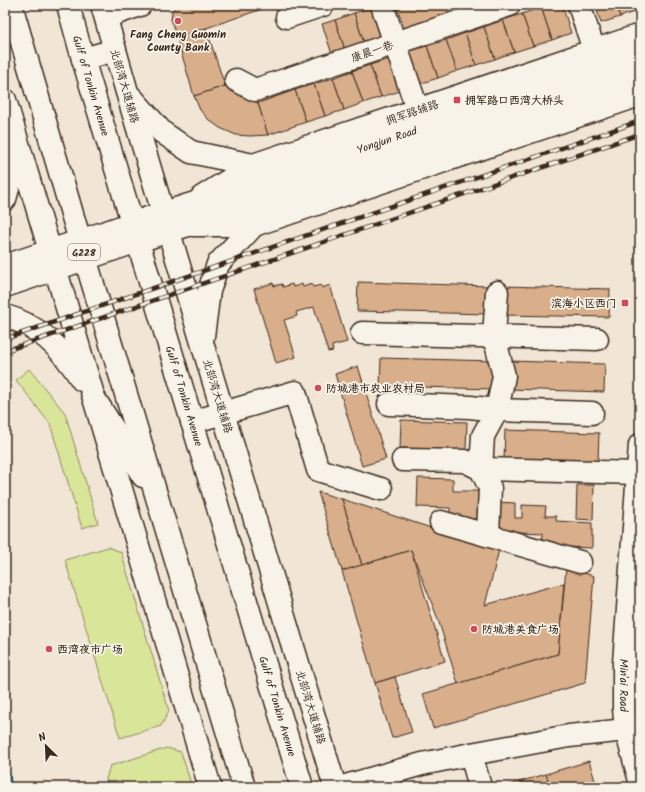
<svg xmlns="http://www.w3.org/2000/svg" width="645" height="792" viewBox="0 0 645 792" font-family="Kalam,'LXGW WenKai TC',sans-serif">
<rect width="100%" height="100%" fill="#f1e5d5"/>
<filter id="ink" filterUnits="userSpaceOnUse"><feTurbulence type="fractalNoise" baseFrequency=".025" numOctaves="2"/><feDisplacementMap in="SourceGraphic" scale="8" xChannelSelector="R" yChannelSelector="G"/><feConvolveMatrix kernelMatrix="1 2 1 2 8 2 1 2 1" color-interpolation-filters="sRGB"/></filter>
<g filter="url(#ink)">
<g fill="#d9e699" stroke="#8a885c">
<path d="M29,369L65,413L98,523L82,528L50,424L16,380Z"/>
<path d="M108,547L121,552L169,711L161,726L120,738L65,560Z"/>
<path d="M167,748L181,752L192,787H108L106,779L110,766Z"/>
</g>
<path fill="#82c9e4" stroke="#668995" d="M5,761L13,787H5Z"/>
<g fill="#d9ae8a" stroke="#3b2a1e">
<path d="M177,5H265V8L177,38L171,20L172,11Z"/>
<path d="M396,5H479L405,30Z"/>
<path d="M548,5H562L571,33L552,40L541,7Z"/>
<path d="M595,5H616L620,17L601,23Z"/>
<path d="M616,5H637L639,10L620,17Z"/>
<path d="M374,7L383,37L364,43L354,13Z"/>
<path d="M541,7L552,40L533,46L522,14Z"/>
<path d="M354,13L364,43L345,50L335,20Z"/>
<path d="M522,14L533,46L514,52L503,20Z"/>
<path d="M335,20L345,50L332,54L322,24Z"/>
<path d="M503,20L514,52L495,59L484,27Z"/>
<path d="M484,27L495,59L476,65L465,33Z"/>
<path d="M206,28L225,86L194,96L177,38Z"/>
<path d="M465,33L476,65L457,71L446,40Z"/>
<path d="M446,40L457,71L438,78L427,46Z"/>
<path d="M427,46L438,78L419,84L408,52Z"/>
<path d="M389,59L400,91L381,97L370,65Z"/>
<path d="M370,65L381,97L363,103L352,71Z"/>
<path d="M352,71L363,103L344,110L333,78Z"/>
<path d="M333,78L344,110L325,116L314,84Z"/>
<path d="M314,84L325,116L306,122L295,90Z"/>
<path d="M225,86L258,103L268,135L250,136L236,135L220,128L209,120L200,110L194,96Z"/>
<path d="M295,90L306,122L268,135L258,103Z"/>
<path d="M358,282L490,286L489,314L357,311Z"/>
<path d="M273,283L274,286L282,284L283,287L292,284L293,287L302,284L303,287L312,284L313,287L321,285L322,288L330,285L347,342L332,346L333,351L328,352L314,307L296,312L297,316L284,320L296,357L276,363L254,289Z"/>
<path d="M504,286L610,289L609,317L503,315Z"/>
<path d="M381,358L495,361L494,389L380,386Z"/>
<path d="M510,361L605,364L604,392L509,389Z"/>
<path d="M358,366L386,459L362,466L335,374Z"/>
<path d="M401,420L467,422L466,450L400,448Z"/>
<path d="M505,430L599,433L598,461L504,459Z"/>
<path d="M418,478L453,479V491H484L483,519L450,518V508L417,507Z"/>
<path d="M577,485H594L593,520L576,519Z"/>
<path d="M318,492L342,499L362,565L342,571Z"/>
<path d="M342,499L499,550L485,605L564,583L558,654L458,684L438,619L411,550L362,565Z"/>
<path d="M496,502L515,503V518H522V505L546,506L545,516H556V521L592,523V548L542,546L543,533L496,531Z"/>
<path d="M411,550L445,661L375,683L342,571Z"/>
<path d="M566,568L594,576L585,683L433,728L423,694L558,654Z"/>
<path d="M395,677L412,732L392,738L375,683Z"/>
<path d="M589,761L597,787H550L546,774Z"/>
<path d="M546,774L550,787H502Z"/>
<path d="M470,782L471,787H455Z"/>
</g>
<g fill="none" stroke-linecap="round" stroke-linejoin="round">
<g stroke="#3b2a1e" stroke-width="25">
<g id="minor">
<path d="M382,5L422,123"/>
<path d="M579,5L599,65"/>
<path d="M106,17L140,5"/>
<path d="M287,17L323,5"/>
<path d="M236,80L255,90L509,5"/>
<path d="M202,197L253,165L640,35"/>
<path d="M193,225H254L640,95"/>
<path d="M362,333L597,339"/>
<path d="M389,404L470,407L497,410L592,413"/>
<path d="M223,413L295,392L318,470L381,489"/>
<path id="s1" d="M640,445L624,663V709L626,730L640,781"/>
<path d="M403,460L465,461L481,469L638,473"/>
<path d="M441,522L580,562"/>
<path d="M488,535L490,488L481,469L483,436L497,410L504,376L494,336L497,292"/>
<path d="M471,754L480,787"/>
<path d="M342,787L422,764L471,754L569,736L626,730"/>
</g>
</g>
<g stroke="#3b2a1e" stroke-width="25">
<g id="major">
<path d="M102,5L127,92L335,787"/>
<path d="M132,98L162,132L191,152L253,165L290,169"/>
<path d="M5,100L210,787"/>
<path d="M5,199L9,185L11,140"/>
<path id="s2" d="M133,223L300,169L640,55"/>
<path d="M138,241L306,187L640,75"/>
<path d="M5,316C39,325 64,351 82,380"/>
<path d="M203,336L209,291L218,264L254,225L291,199"/>
</g>
</g>
<g stroke="#3b2a1e" stroke-width="25">
<g id="highway">
<path d="M11,5L80,241L244,787"/>
<path id="s3" d="M68,5L83,59L302,787"/>
<path d="M83,59L115,50"/>
<path d="M5,266L133,223"/>
<path d="M5,286L138,241"/>
<path d="M94,398L143,476"/>
<path d="M192,422L223,413"/>
</g>
</g>
<use href="#minor" stroke="#f7f3e8" stroke-width="22"/>
<use href="#major" stroke="#f7f3e8" stroke-width="22"/>
<use href="#highway" stroke="#f7f3e8" stroke-width="22"/>
<g stroke="#3b2a1e" stroke-width="4.5">
<g id="rail">
<path d="M5,339L640,121"/>
<path d="M5,351L640,134"/>
</g>
</g>
<use href="#rail" stroke="#f7f3e8" stroke-width="3" stroke-dasharray="9" stroke-linecap="butt"/>
</g>
</g>
<g fill="#d1495b" stroke="#f7f3e8" stroke-width="1.5">
<circle cx="178" cy="21" r="4"/>
<rect x="453" y="96" width="8" height="8" rx="2"/>
<rect x="621" y="299" width="8" height="8" rx="2"/>
<circle cx="318" cy="388" r="4"/>
<circle cx="474" cy="629" r="4"/>
<circle cx="49" cy="649" r="4"/>
</g>
<g text-anchor="middle" stroke-width="3.5" stroke-linejoin="round" paint-order="stroke">
<rect fill="#f7f3e8" stroke="#73665b" stroke-width="1" x="68" y="244" width="32" height="16" rx="3"/>
<g font-size="10" font-weight="bold" fill="#3b2a1e">
<text x="84" y="256">G228</text>
</g>
<g font-size="11" font-weight="bold" fill="#3b2a1e" stroke="#f7f3e8" text-anchor="start">
<text x="178" y="38" text-anchor="middle">Fang Cheng Guomin<tspan x="178" dy="13">County Bank</tspan></text>
<text x="465" y="104">拥军路口西湾大桥头</text>
<text x="617" y="307" text-anchor="end">滨海小区西门</text>
<text x="326" y="392">防城港市农业农村局</text>
<text x="482" y="633">防城港美食广场</text>
<text x="57" y="653">西湾夜市广场</text>
</g>
<g font-size="11" fill="#3b2a1e" stroke="#f7f3e8">
<text transform="translate(372 51) rotate(-19)" y="4">康晨一巷</text>
<text dy="4" stroke="none"><textPath href="#s3" startOffset="84">Gulf of Tonkin Avenue</textPath></text>
<text transform="translate(125 86) rotate(74)" y="4">北部湾大道辅路</text>
<text transform="translate(412 112) rotate(-19)" y="4">拥军路辅路</text>
<text dy="4" stroke="none"><textPath href="#s2" startOffset="267">Yongjun Road</textPath></text>
<text dy="4" stroke="none"><textPath href="#s3" startOffset="408">Gulf of Tonkin Avenue</textPath></text>
<text transform="translate(218 396) rotate(73)" y="4">北部湾大道辅路</text>
<text dy="4" stroke="none"><textPath href="#s1" startOffset="241">Min'ai Road</textPath></text>
<text dy="4" stroke="none"><textPath href="#s3" startOffset="732">Gulf of Tonkin Avenue</textPath></text>
<text transform="translate(311 707) rotate(73)" y="4">北部湾大道辅路</text>
</g>
</g>
<rect width="645" height="792" fill="none" stroke="#f7f3e8" stroke-width="20"/>
<rect x="10" y="10" width="625" height="772" fill="none" stroke="#3b2a1e" stroke-width="1.5" filter="url(#ink)"/>
<g transform="translate(46 746) rotate(336)" stroke="#f7f3e8" stroke-width="3" paint-order="stroke">
<path d="M0-3L7 15L0 10L-7 15Z" fill="#3b2a1e"/>
<text y="-6" font-size="11" font-weight="bold" text-anchor="middle" fill="#3b2a1e">N</text>
</g>
</svg>
